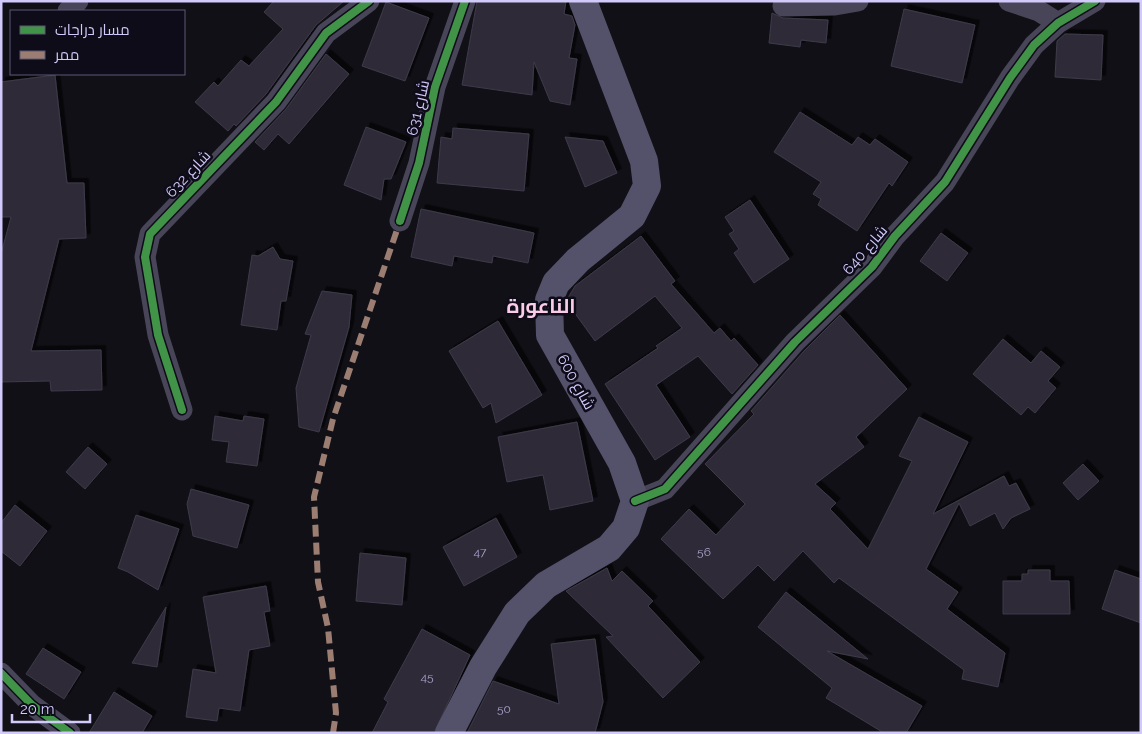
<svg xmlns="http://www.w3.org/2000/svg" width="1142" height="734" viewBox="0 0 1142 734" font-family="Raleway,Cairo,sans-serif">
<defs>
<filter id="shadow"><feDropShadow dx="4.5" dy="-4.5" stdDeviation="0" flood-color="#0009"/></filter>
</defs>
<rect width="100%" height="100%" fill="#111016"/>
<g fill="#2f2c39" stroke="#3e3a4a" filter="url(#shadow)">
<path d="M274,1H344L316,25L266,94L236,126L234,124L228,131L195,102L214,82L218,86L241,60L249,66L283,29L264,12Z"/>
<path d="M477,1H566L564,14L572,16L575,25L569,58L577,59L570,105L550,101L534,62L532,95L462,85Z"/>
<path d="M386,2L429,18L405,81L362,66Z"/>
<path d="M904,9L975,25L962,83L891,66Z"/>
<path d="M772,13L783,18L828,20L826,43L801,40L800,47L769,43Z"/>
<path d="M1065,34L1103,35L1101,80L1055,77L1057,41Z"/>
<path d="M326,54L349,74L289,144L278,134L264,150L255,142L286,109Z"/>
<path d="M55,75L67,183H84L86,238L59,239L31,351L101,350L102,390L51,391L50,381L1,382V254L11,217H1V82Z"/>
<path d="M800,112L852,145L858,137L870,145L875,139L908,162L892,186L889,183L857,231L818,205L821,199L813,194L821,182L774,152Z"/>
<path d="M366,127L406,142L391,179H384L381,200L344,185Z"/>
<path d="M453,128L529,134L524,191L437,183L441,137L452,139Z"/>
<path d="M565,137L603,141L617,173L585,187Z"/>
<path d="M750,200L789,259L754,283L734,253L739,249L729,234L734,231L725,217Z"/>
<path d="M421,209L534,233L528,263L493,256L492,263L454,256L452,266L411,257Z"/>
<path d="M941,233L968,253L947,281L920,261Z"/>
<path d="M641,236L675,281L671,284L714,333L720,328L731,341L734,338L758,365L732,394L698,356L656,385L690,437L655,460L605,384L658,348L656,346L682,328L655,296L595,341L566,301L575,286Z"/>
<path d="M273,247L280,259L293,261L286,301H281L277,330L241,325L252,255L258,256Z"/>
<path d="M322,291L352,295L349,327L319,432L299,427L296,388L311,335L305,334Z"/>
<path d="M840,315L907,389L856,437L864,447L815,484L836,503L830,509L868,549L912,461L899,456L919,417L968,442L933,514L1004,476L1009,486L1016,483L1030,509L1011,518L1003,529L995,513L970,526L959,503L926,569L958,592L947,609L1005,653L998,687L962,679L964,670L839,578L834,583L803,551L774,581L758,565L723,599L661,539L689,509L716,535L745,504L705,464L754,414L751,411L804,351Z"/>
<path d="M498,321L542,395L496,423L491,403L483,408L449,351Z"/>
<path d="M1003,339L1031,363L1041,351L1060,367L1048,381L1056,388L1035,413L1028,407L1021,415L973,374Z"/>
<path d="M215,416L243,421L244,416L264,419L257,466L226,462L229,442L212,440Z"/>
<path d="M577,422L593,501L550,510L543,475L507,482L498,437Z"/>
<path d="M88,447L107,464L85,489L66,472Z"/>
<path d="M1083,464L1099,481L1078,500L1063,483Z"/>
<path d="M191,489L249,505L237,548L193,536L187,504Z"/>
<path d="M15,505L47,531L20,566L1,551V523Z"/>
<path d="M136,515L179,529L158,590L128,572L118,568Z"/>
<path d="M496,518L517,557L464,586L443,547Z"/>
<path d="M360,553L406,558L402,605L356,601Z"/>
<path d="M607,568L612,581L622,571L653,601L648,606L700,662L663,698L606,637L613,636L566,591Z"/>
<path d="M1028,570H1050V581H1069L1070,614H1003V581H1022V574H1028Z"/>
<path d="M1115,570L1141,579V623L1102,609Z"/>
<path d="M266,586L270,611L264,612L270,646L249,650L240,711L219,708L217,721L186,717L193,669L216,673L203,597Z"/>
<path d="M786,592L868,659L827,651L922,706L906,733H884L826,698L832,688L758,627Z"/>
<path d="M166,607L157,667L132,663Z"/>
<path d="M422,629L470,655L434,733H372L388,702L384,699Z"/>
<path d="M595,639L603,702L595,733H467L493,681L559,704L551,644Z"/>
<path d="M43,648L81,672L64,699L26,674Z"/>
<path d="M114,692L152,716L142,733H89Z"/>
</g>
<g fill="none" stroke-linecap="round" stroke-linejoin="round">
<g stroke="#474557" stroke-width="21">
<path d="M1009,1L1039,11L1058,23"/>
<path d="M783,6L835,5L858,1"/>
<path d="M68,11L78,1"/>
<path d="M400,221L419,163L435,87L465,1"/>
<path d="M182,410L158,335L145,257L150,234L276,102L326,33L369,1"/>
<path d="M635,501L665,489L795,342L872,267L895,236L945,182L1010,78L1034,45L1058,23L1095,1"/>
<path d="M1,673L32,705L70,733"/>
</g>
<path stroke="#54516a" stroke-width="28" d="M449,733L483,667L517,613L546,585L609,548L626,528L635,501L622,463L550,335L549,300L556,283L578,260L632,216L647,186L644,161L583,1"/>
<path stroke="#9b7d72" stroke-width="6" stroke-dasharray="12 6" stroke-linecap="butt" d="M333,733L336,713L328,628L318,582L314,497L333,419L400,221"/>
<g stroke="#0f0c1a" stroke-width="11">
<g id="cycleway">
<path d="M400,221L419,163L435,87L465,1"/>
<path d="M182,410L158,335L145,257L150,234L276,102L326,33L369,1"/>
<path d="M635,501L665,489L795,342L872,267L895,236L945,182L1010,78L1034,45L1058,23L1095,1"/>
<path d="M1,673L32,705L70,733"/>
</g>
</g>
<use href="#cycleway" stroke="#419447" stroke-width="8"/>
</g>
<g text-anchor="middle" stroke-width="5" stroke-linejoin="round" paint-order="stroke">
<g font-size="12" fill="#a9a2ca">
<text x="480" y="556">47</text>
<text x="704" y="556">56</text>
<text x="427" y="681">45</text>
<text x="504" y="713">50</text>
</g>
<g font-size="15" fill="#d2cafa" stroke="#0f0c1a">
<text transform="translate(418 108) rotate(-77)" y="5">شارع 631</text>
<text transform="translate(188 174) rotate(-47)" y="5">شارع 632</text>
<text transform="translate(865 250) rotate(-49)" y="5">شارع 640</text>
<text transform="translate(576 382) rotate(61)" y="5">شارع 600</text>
</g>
<g font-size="20" font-weight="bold" fill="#facce7" stroke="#0f0c1a">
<text x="541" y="313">الناعورة</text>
</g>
</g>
<rect width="1142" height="734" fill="none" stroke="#d2cafa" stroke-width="5"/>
<rect x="10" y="10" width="175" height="65" fill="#0f0c1a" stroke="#5d5874"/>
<rect x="20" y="26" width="25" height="8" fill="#419447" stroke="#5d5874"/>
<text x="55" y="35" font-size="15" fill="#d2cafa">مسار دراجات</text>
<rect x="20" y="51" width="25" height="8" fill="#9b7d72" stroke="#5d5874"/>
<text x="55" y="60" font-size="15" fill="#d2cafa">ممر</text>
<path d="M12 714v8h78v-8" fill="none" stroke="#d2cafa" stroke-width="2.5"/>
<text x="20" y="714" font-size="15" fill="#d2cafa" stroke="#0f0c1a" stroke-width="4" paint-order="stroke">20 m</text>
</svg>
